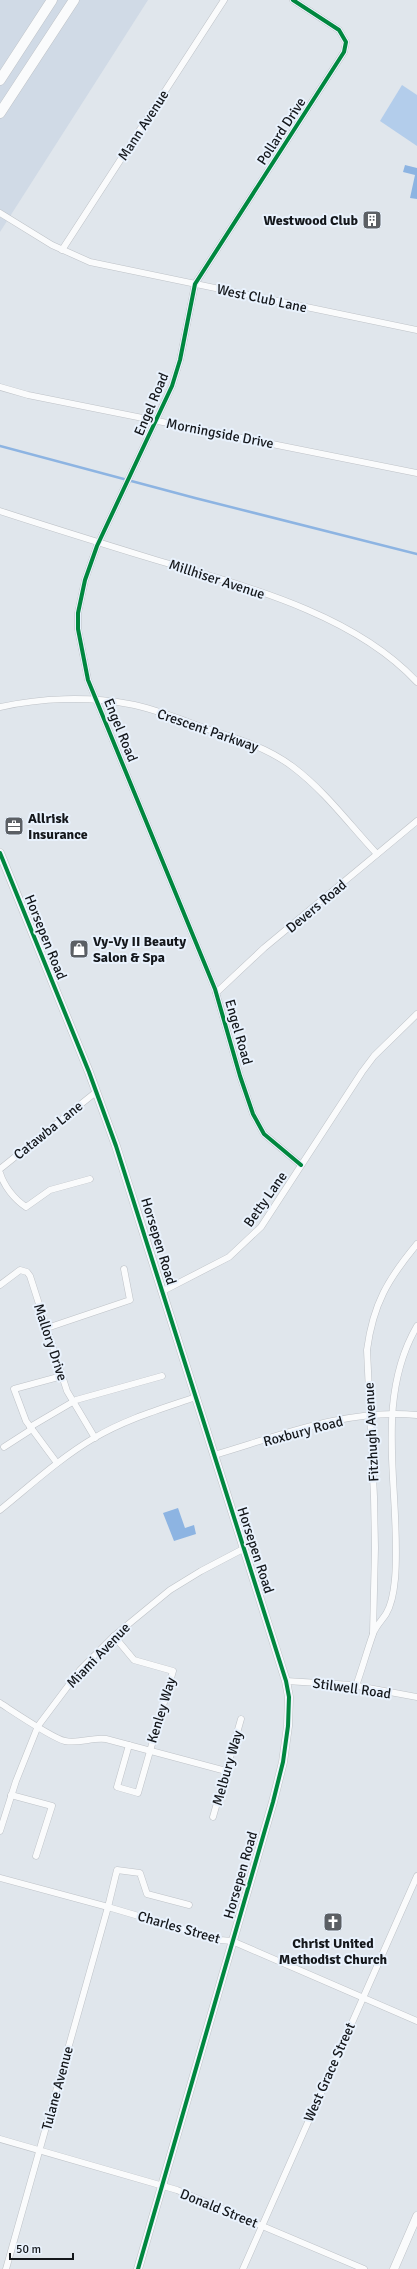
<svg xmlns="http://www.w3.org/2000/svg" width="417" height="2269" viewBox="0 0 417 2269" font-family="Signika,sans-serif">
<rect width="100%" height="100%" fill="#e0e6ec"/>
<path fill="#d0dae6" d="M0,0H148L0,232Z"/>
<path fill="#b3cdeb" d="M402,85L417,95V146L380,121Z"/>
<g fill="#8db4e2">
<path d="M405,165L417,168V199L410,198L415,175L403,172Z"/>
<path d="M178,1508L185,1528L194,1525L196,1534L174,1541L163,1513Z"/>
</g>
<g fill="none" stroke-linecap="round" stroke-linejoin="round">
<path stroke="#8db4e2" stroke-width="2.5" d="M0,446L195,498L417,554"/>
<g stroke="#bec2c7" stroke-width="7">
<g id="minor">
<path d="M293,0L339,30L346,42L344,52L195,284L180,360L172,386L97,546L85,580L78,613V629L88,680L215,989L240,1076L253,1114L264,1134L301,1165"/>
<path d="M0,213L52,245L90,262L417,330"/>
<path d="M62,250L224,0"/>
<path d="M0,387L28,395L417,473"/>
<path d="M0,511C52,528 104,544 156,560C244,586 353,613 417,682"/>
<path d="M0,707C41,698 88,696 129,704C157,709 184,721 210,730C239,739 268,748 293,767C325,791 349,824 377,854"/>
<path d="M216,993L264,948L417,821"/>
<path d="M0,1169L96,1092"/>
<path d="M0,1173C4,1186 14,1199 26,1207L50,1190L90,1179"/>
<path d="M0,1285L20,1270L27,1272L30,1276L67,1391L95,1438"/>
<path d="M163,1291L229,1257L261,1227L362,1072L374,1056L417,1014"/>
<path d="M47,1328L130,1300L124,1269"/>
<path d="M30,1427L76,1400L162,1376"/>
<path d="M4,1447L32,1429"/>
<path d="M214,1455C279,1436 348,1408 417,1415"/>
<path d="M57,1463L26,1421L14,1389L62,1376"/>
<path d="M0,1510C31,1485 60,1458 94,1438C126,1419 161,1409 196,1397"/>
<path d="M373,1633L375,1548L374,1497L367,1350C373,1304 388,1279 417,1244"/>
<path d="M114,1636L134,1660L173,1671L138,1793L117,1787L129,1745"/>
<path d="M286,1681L352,1685L417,1697"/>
<path d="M356,1686C362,1669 367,1651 373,1634C375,1627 382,1620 386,1614C392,1604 394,1590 395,1579C402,1495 372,1403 417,1326"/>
<path d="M0,1703C14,1712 52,1738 65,1741C79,1744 92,1737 106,1739L226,1771"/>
<path d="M11,1795L52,1806L36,1856"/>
<path d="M213,1817L241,1719"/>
<path d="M0,1831L16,1781L38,1726L80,1670L114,1636L170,1590L201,1571L243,1549"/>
<path d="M0,1878L108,1907L220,1940L232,1941L417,2021"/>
<path d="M0,2139L177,2190L364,2269"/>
<path d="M6,2269L108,1907L117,1870L140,1873L147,1894L189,1905"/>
<path d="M243,2269L417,1876"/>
</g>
</g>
<g stroke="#bec2c7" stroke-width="9">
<g id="tertiary">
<path d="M0,853L89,1072L116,1146L286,1681L289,1697L288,1726L283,1762L273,1802L138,2269"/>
<path d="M394,2269L417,2216"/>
</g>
</g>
<g stroke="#bec2c7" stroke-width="11">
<g id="primary">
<path d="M0,80L52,0"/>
<path d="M0,113L74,0"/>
</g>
</g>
<use href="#minor" stroke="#fafbfc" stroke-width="6"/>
<use href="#tertiary" stroke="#fafbfc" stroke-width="8"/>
<use href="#primary" stroke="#fafbfc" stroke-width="10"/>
<g stroke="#e9f2fd" stroke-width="6">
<g id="cycleway">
<path d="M293,0L339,30L346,42L344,52L195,284L180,360L172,386L97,546L85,580L78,613V629L88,680L215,989L240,1076L253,1114L264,1134L301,1165"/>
<path d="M0,853L89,1072L116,1146L286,1681L289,1697L288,1726L283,1762L273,1802L138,2269"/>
</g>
</g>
<use href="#cycleway" stroke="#00873e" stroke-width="4"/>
</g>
<defs>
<g id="building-square" transform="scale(1)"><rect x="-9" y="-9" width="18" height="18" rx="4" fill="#5b5f64" stroke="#e9f2fd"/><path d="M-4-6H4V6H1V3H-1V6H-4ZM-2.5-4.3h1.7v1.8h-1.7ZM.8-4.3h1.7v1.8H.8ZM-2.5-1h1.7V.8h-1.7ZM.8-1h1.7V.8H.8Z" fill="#fff"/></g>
<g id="office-square" transform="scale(1)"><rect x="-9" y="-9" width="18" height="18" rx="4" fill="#5b5f64" stroke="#e9f2fd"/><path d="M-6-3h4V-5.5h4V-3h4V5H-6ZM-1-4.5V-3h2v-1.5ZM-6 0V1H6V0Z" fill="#fff"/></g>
<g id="shop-square" transform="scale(1)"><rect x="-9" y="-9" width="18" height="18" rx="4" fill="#5b5f64" stroke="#e9f2fd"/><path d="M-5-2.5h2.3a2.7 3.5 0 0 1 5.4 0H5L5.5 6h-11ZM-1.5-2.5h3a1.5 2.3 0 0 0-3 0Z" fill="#fff"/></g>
<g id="church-square" transform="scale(1)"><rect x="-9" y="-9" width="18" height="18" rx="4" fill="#5b5f64" stroke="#e9f2fd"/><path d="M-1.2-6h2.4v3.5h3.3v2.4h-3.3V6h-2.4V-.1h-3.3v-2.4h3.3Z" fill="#fff"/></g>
</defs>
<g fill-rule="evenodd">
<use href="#building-square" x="372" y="220"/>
<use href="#office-square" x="14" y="826"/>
<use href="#shop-square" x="79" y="949"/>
<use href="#church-square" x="333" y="1922"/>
</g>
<g text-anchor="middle" stroke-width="4" stroke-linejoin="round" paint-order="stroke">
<g font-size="14" fill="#14171b" stroke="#e9f2fd">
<text transform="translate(143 125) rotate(-57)" y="5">Mann Avenue</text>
<text transform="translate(281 131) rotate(-57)" y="5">Pollard Drive</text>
<text transform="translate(262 298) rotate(12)" y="5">West Club Lane</text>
<text transform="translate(151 404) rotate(-67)" y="5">Engel Road</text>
<text transform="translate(220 433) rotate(11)" y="5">Morningside Drive</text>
<text transform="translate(217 579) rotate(18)" y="5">Millhiser Avenue</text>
<text transform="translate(121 730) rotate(68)" y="5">Engel Road</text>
<text transform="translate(208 730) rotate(19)" y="5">Crescent Parkway</text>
<text transform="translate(316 906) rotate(-40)" y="5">Devers Road</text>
<text transform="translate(46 937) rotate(68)" y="5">Horsepen Road</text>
<text transform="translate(239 1032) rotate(74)" y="5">Engel Road</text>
<text transform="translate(48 1130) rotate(-39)" y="5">Catawba Lane</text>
<text transform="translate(265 1199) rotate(-55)" y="5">Betty Lane</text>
<text transform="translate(159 1241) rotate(73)" y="5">Horsepen Road</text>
<text transform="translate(51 1342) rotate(72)" y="5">Mallory Drive</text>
<text transform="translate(303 1431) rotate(-15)" y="5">Roxbury Road</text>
<text transform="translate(371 1432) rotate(-93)" y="5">Fitzhugh Avenue</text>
<text transform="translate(256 1550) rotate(72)" y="5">Horsepen Road</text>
<text transform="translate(98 1655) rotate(-46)" y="5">Miami Avenue</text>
<text transform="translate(352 1688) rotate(8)" y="5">Stilwell Road</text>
<text transform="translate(161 1710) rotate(-73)" y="5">Kenley Way</text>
<text transform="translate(227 1768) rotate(-74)" y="5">Melbury Way</text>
<text transform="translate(240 1875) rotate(-74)" y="5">Horsepen Road</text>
<text transform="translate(179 1927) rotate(16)" y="5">Charles Street</text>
<text transform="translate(329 2072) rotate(-66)" y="5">West Grace Street</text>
<text transform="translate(57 2088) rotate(-75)" y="5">Tulane Avenue</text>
<text transform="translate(219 2208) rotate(22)" y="5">Donald Street</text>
</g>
<g font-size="14" font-weight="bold" fill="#14171b" stroke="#e9f2fd" text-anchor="start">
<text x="358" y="225" text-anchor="end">Westwood Club</text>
<text x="28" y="823">Allrisk<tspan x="28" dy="16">Insurance</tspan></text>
<text x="93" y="946">Vy-Vy II Beauty<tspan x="93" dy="16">Salon &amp; Spa</tspan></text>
<text x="333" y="1948" text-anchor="middle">Christ United<tspan x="333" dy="16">Methodist Church</tspan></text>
</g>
</g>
<path d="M10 2253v6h63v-6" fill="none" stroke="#14171b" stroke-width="2"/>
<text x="16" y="2253" font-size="12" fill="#14171b" stroke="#e9f2fd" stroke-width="3" paint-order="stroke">50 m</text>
</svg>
